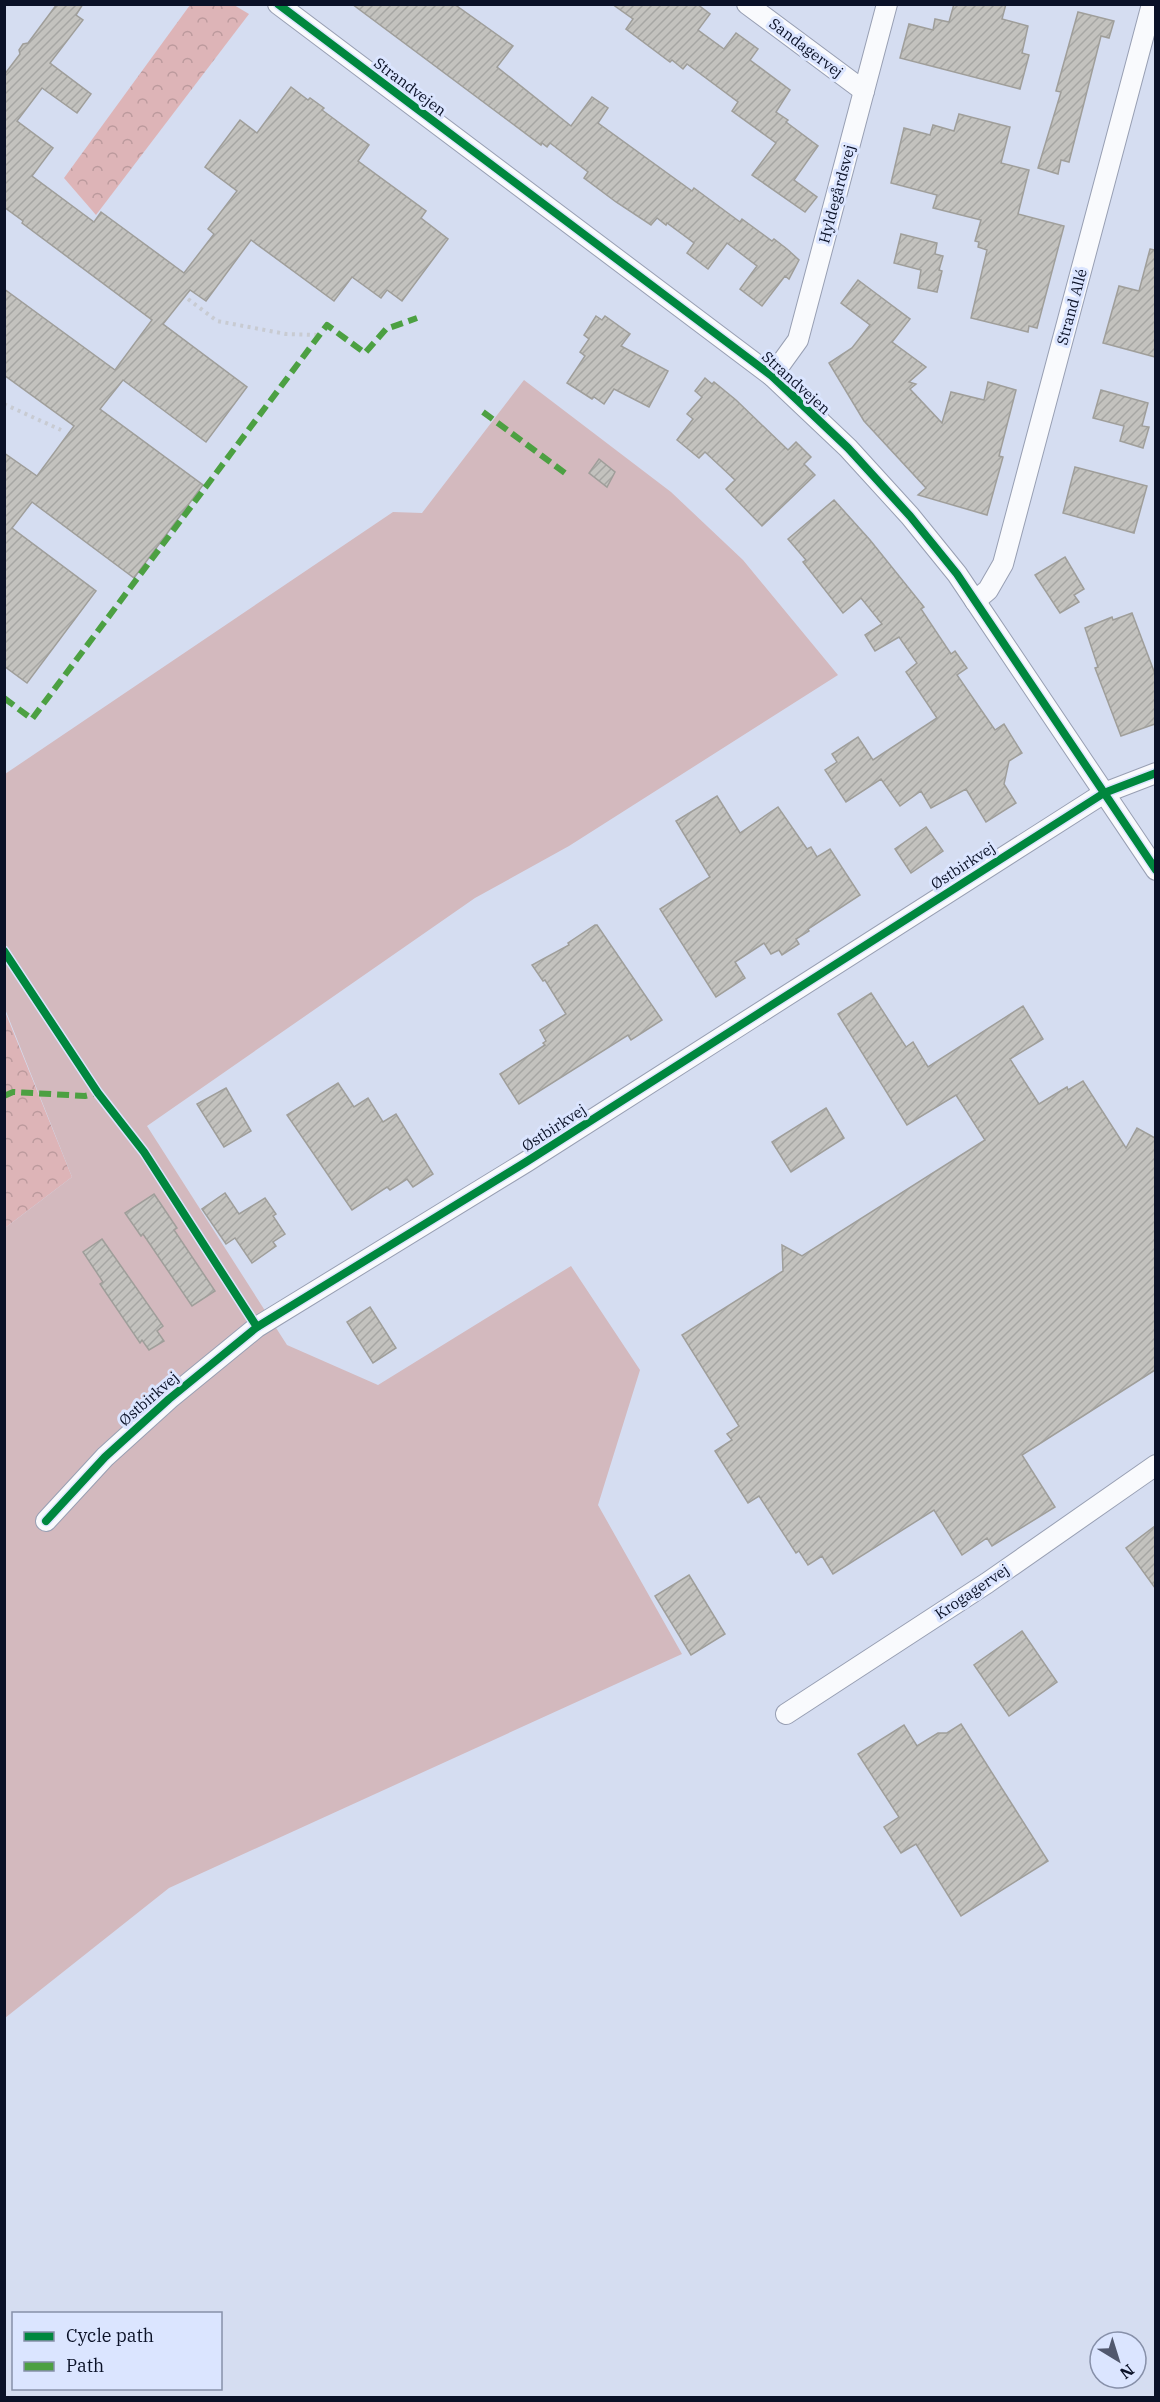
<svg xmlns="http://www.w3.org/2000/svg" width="1160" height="2402" viewBox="0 0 1160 2402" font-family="'IBM Plex Serif',serif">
<defs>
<pattern id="forest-crowns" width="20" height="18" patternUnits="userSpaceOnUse" patternTransform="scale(1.5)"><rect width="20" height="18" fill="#ddb4b7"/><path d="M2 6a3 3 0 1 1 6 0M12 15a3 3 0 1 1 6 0" fill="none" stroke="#bc9a9d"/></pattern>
<pattern id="building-hatch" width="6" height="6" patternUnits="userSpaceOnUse" patternTransform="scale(1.5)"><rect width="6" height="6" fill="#c3c2be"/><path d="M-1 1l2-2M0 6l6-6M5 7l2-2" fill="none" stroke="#a6a6a3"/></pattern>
</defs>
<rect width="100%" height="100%" fill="#d5ddf1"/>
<g fill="url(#forest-crowns)">
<path d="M190,5H234L249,14L96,215L64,178Z"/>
<path d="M4,1009L72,1177L5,1228H4Z"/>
</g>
<path fill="#d3b9be" d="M524,380L671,492L743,560L838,675L569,846L475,898L147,1126L287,1345L378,1385L571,1266L640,1370L598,1505L682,1654L169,1888L5,2018V1228L72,1177L5,1009V774L393,512L422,513Z"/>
<g fill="url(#building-hatch)" stroke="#9f9e9a" stroke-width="1.5">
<path d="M57,4H83L76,15L83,20L50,63L91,94L77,113L42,88L17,121L53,148L32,176L94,222L101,212L184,273L214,234L208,229L237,191L205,167L240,120L257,133L291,87L308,100L310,98L324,108L322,110L369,145L358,161L426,211L421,218L448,239L402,301L387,290L381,298L352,277L334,301L251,240L206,301L190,290L163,324L247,387L206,442L123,380L100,409L203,485L134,578L32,502L12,528L96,591L27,683L4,666V453L37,476L74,426L4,375V289L115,370L152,320L22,223L23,221L4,207V75L20,54L19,50L23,44L28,43Z"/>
<path d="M352,4H454L513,46L497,67L571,126L592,97L608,108L598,123L692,191L694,188L740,222L742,219L772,241L774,239L787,249L799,260L789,279L785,276L762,306L740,289L757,266L727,243L708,269L687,253L694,243L667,223L666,225L657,218L651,225L616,202L584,178L588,172L550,143L547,147L542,143L541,145Z"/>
<path d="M612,4H697L710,14L698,30L724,49L736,33L758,49L750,60L790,90L776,112L788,120L786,122L818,146L794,180L817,197L805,212L752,175L776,143L732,111L738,102L687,64L683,69L672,60L670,62L626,29L633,19Z"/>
<path d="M954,4H1006L1002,19L1028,26L1022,53L1029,55L1020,89L900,58L909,24L933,30L935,19L949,22Z"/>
<path d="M1078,12L1114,21L1109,38L1101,36L1069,162L1061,160L1058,174L1038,168L1061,92L1056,91Z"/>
<path d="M959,114L1010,127L1001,163L1029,170L1018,214L1064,226L1037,328L1029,326L1028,332L971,318L987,250L978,247L979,242L975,241L981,220L933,208L937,195L891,183L904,128L930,135L933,125L954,131Z"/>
<path d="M901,234L937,243L935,254L943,256L939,270L942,271L937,292L918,288L921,270L894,263Z"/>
<path d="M1150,249L1155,250V357L1103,343L1119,286L1139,291Z"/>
<path d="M858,280L910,319L892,342L926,367L909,382L916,384L910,389L942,423L951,392L984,400L988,382L1016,390L999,456L1003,457L987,515L918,495L926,488L864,421L829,363L852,348L870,325L841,303Z"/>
<path d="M596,316L602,320L605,316L630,334L621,346L668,371L649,407L614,389L604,404L594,397L592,399L567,383L585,356L580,352L589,339L584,335Z"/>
<path d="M705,378L712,384L714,382L736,400L788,450L796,442L811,457L804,464L815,475L762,526L726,489L735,480L705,452L699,458L677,440L693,419L687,414L702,397L695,391Z"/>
<path d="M1101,390L1148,403L1142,426L1149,427L1143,448L1120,441L1124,426L1093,418Z"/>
<path d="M599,459L615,472L607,487L589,473Z"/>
<path d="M1075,467L1147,486L1134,533L1063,513Z"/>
<path d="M834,500L870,540L924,607L921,609L951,654L955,651L967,668L957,675L995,730L1004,724L1022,753L1009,761L1004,784L1016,803L986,822L966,789L931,808L921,791L900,806L881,779L846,802L825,770L837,762L832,754L858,737L873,760L937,718L906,672L917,663L899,637L875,651L865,635L882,624L861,598L843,613L803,562L806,560L788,539Z"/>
<path d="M1065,557L1084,589L1074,595L1079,602L1060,613L1035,575Z"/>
<path d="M1132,613L1155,674V724L1121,736L1095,668L1098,667L1085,628L1112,617L1113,620Z"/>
<path d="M717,796L740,833L778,807L807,849L811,847L817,857L830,849L860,895L808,929L809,931L796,939L799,944L782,955L779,950L771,954L764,943L735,962L745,978L716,997L660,909L710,877L676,821Z"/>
<path d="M926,827L943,851L911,873L895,849Z"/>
<path d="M595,925H597L662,1020L631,1040L628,1035L519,1104L500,1074L545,1045L543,1043L546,1041L540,1030L566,1014L545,980L543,981L532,965L569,945L568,943Z"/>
<path d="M871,993L906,1047L913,1042L928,1067L1023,1006L1043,1039L1010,1059L1039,1104L1067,1087L1068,1090L1083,1081L1126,1148L1137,1128L1155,1138V1370L1022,1455L1055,1507L992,1546L987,1538L962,1555L934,1510L833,1574L822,1556L808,1565L799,1551L796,1553L759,1496L748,1503L715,1451L732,1440L727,1434L739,1426L682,1335L783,1271L782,1245L802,1256L985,1140L956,1095L907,1125L838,1014Z"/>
<path d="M338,1083L354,1107L368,1098L383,1122L396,1114L433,1174L413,1187L407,1179L390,1190L387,1187L352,1210L287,1115Z"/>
<path d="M226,1088L251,1131L224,1147L197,1104Z"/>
<path d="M826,1108L844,1138L791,1172L772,1142Z"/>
<path d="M225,1193L239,1214L265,1198L276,1214L273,1216L285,1234L273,1242L276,1246L252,1263L235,1238L226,1244L202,1209Z"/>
<path d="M154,1194L177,1228L174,1230L215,1291L192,1306L143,1234L141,1236L125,1213Z"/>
<path d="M102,1239L163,1326L157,1331L164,1341L149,1350L142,1340L140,1343L100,1284L103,1282L83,1252Z"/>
<path d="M370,1307L396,1348L373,1363L347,1322Z"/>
<path d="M1155,1526V1588L1126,1548Z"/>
<path d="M689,1575L725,1634L691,1655L655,1596Z"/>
<path d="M1022,1631L1057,1682L1009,1716L974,1665Z"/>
<path d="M961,1724L1048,1861L961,1916L916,1844L901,1853L884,1827L899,1817L858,1754L904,1725L917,1746L938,1733H947Z"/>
</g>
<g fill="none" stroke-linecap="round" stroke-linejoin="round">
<g stroke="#989fb3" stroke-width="22">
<g id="minor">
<path d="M278,4L772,376L848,448L910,516L957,574L1156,870"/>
<path d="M747,4L864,91"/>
<path d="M772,376L798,340L887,4"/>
<path d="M975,601L988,590L1003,564L1152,4"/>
<path d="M46,1521L105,1457L169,1399L257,1327L526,1162L1104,793L1156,773"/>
<path d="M786,1714L987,1583L1156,1465"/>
</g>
</g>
<g stroke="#c8cbd2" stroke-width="4" stroke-dasharray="3 4.5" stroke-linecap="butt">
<path d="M188,299L217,321L286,334L319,335"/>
<path d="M4,404L61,430"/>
</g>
<use href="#minor" stroke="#f9fafd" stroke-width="20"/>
<g stroke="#4ca042" stroke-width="6" stroke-dasharray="12 6" stroke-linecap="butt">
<path d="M483,412L569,476"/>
<path d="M4,698L32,719L327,325L365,353L386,329L417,318"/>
<path d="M4,1096L13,1092L85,1096L98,1093"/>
</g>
<g stroke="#dbe5ff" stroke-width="11">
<g id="cycleway">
<path d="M278,4L772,376L848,448L910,516L957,574L1156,870"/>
<path d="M4,951L98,1093L144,1152L257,1327"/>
<path d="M46,1521L105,1457L169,1399L257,1327L526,1162L1104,793L1156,773"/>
</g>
</g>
<use href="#cycleway" stroke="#00873e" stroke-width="8"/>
</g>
<g text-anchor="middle" stroke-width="6" stroke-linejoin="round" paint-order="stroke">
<g font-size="15" fill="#0a1127" stroke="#dbe5ff">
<text transform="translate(806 48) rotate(37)" y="5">Sandagervej</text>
<text transform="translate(410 87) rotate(37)" y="5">Strandvejen</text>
<text transform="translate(837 194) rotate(-75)" y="5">Hyldegårdsvej</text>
<text transform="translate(1072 307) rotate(-75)" y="5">Strand Allé</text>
<text transform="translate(796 383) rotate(42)" y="5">Strandvejen</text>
<text transform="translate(963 866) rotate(-33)" y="5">Østbirkvej</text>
<text transform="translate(554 1128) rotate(-33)" y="5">Østbirkvej</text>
<text transform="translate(149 1399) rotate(-41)" y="5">Østbirkvej</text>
<text transform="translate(972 1592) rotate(-34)" y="5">Krogagervej</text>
</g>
</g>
<rect width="1160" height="2402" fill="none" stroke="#0a1127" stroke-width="12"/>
<rect x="12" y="2312" width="210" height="78" fill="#dbe5ff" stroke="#8790a9" stroke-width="1.5"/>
<rect x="24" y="2332" width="30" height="9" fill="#00873e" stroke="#8790a9" stroke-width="1.5"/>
<text x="66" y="2342" font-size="18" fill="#0a1127">Cycle path</text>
<rect x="24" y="2362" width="30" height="9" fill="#4ca042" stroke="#8790a9" stroke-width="1.5"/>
<text x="66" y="2372" font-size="18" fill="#0a1127">Path</text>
<g transform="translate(1118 2360) rotate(142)"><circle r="28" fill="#dbe5ff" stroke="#8790a9" stroke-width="1.5"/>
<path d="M0-4.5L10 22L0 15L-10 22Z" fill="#51586e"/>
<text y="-9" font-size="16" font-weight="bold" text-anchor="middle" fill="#0a1127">N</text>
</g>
</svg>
